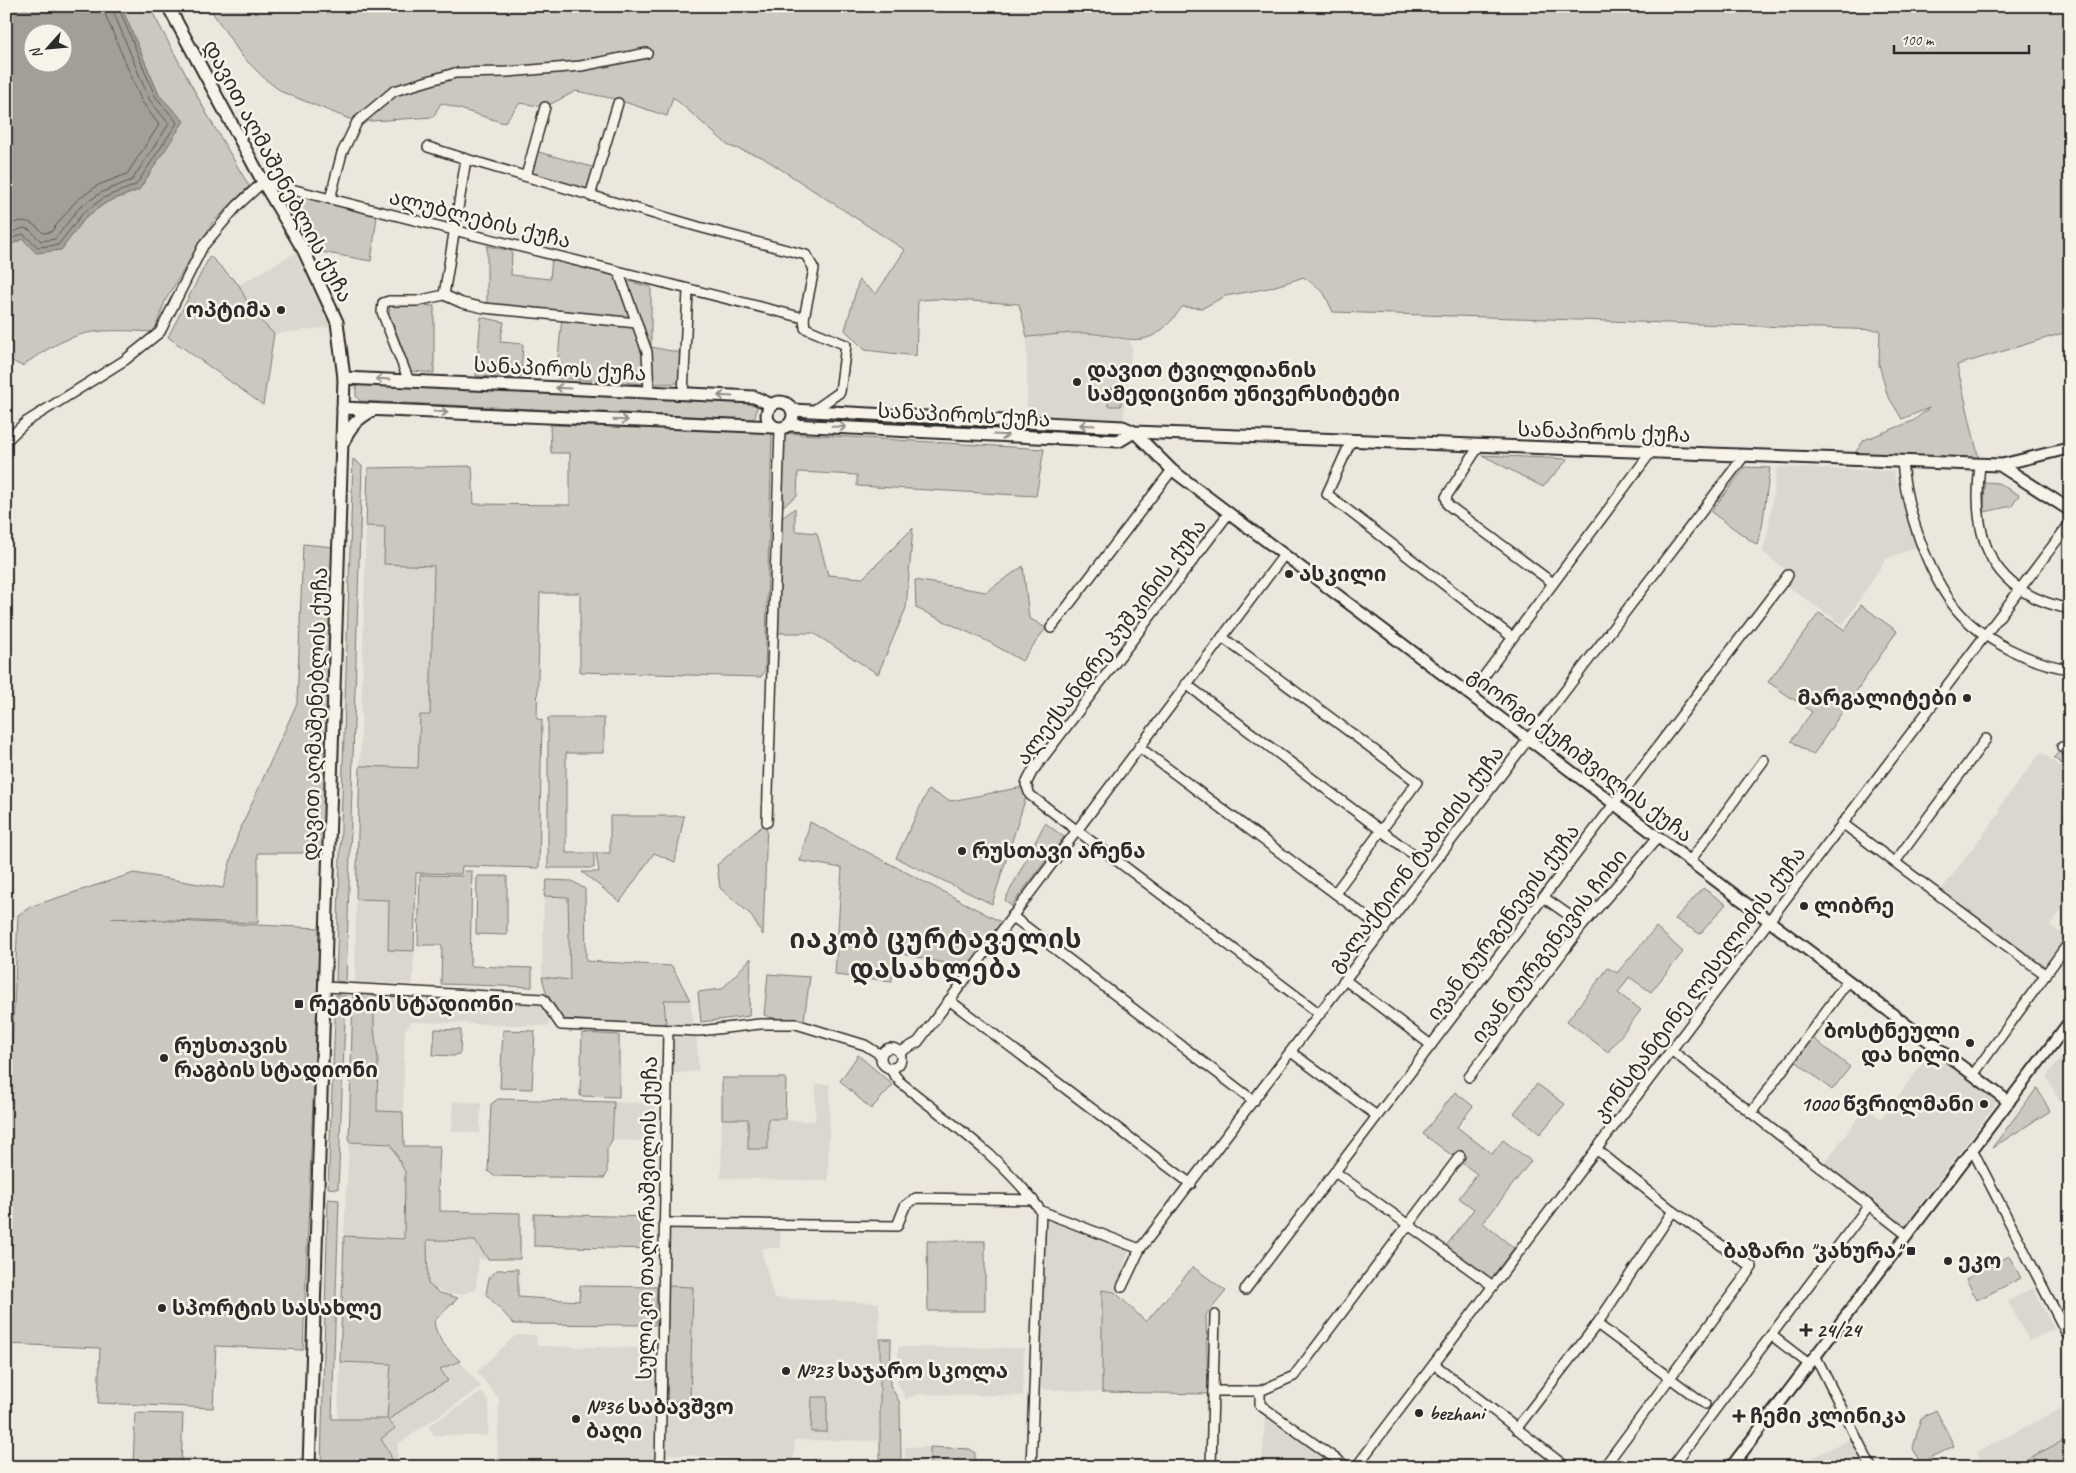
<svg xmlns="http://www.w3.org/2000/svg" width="2076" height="1473" viewBox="0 0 2076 1473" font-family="Caveat,'Noto Sans Georgian',sans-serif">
<rect width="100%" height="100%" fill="#ebe7dd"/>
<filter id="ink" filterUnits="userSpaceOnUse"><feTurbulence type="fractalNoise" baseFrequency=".02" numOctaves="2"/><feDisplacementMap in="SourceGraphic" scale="10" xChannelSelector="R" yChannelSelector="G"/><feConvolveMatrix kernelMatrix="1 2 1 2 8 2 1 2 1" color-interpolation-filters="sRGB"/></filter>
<g filter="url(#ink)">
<g fill="#dbd7ce">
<path d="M295,253L331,327L274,334L252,312L239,285Z"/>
<path d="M1081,333L1129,340L1132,347L1123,422L1027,417V337Z"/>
<path d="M1777,467L1893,471L1917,547L1886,559L1843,625L1783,583L1790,573L1762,552L1768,531Z"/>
<path d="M366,526L385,527L434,566L430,714H420L418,768L360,766Z"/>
<path d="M2041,752L2070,774V899L2050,925L2068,938L2042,971L1940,891L2001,811L1998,809Z"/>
<path d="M544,896H568L570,980L542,977Z"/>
<path d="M356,899L389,900L388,949L414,951L413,984L355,983Z"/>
<path d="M374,995L544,1004L549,1012V1026L412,1022L405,1029L403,1112L377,1111L378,1059L374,1029Z"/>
<path d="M664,1000H690L694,1026L666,1025Z"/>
<path d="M669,1034L696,1035L699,1071L668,1074Z"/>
<path d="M2070,1047V1097L2060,1102L2046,1076Z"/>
<path d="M1931,1052L1997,1102L1903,1228L1822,1166L1866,1108L1881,1119Z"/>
<path d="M816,1084H830L828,1181L721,1178L722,1119L815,1121Z"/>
<path d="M453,1101L481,1103L480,1133L452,1131Z"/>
<path d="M614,1102L655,1104V1141L612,1140Z"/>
<path d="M349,1142L391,1144L405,1172L404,1239L344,1236Z"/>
<path d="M1044,1219L1129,1251L1115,1292L1102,1290V1392L1041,1389Z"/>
<path d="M669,1227L780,1229V1248H761L774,1298L879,1303L880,1441L795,1440L793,1462L667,1454V1401L690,1403L693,1287L668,1286Z"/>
<path d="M426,1240L475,1241L488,1259H479L476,1290L467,1292L464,1294H448L428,1284Z"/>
<path d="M2033,1288L2054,1329L2029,1341L2008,1301Z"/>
<path d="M516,1335H536L537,1346L655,1348L654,1465H497L499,1399L477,1372Z"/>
<path d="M898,1347L1024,1348L1023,1396L919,1394L906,1399L897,1382Z"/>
<path d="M460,1361L481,1387L398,1444L397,1467H390L391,1456L381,1439L387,1420H338L340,1362L391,1364L388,1419L426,1393L448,1381L440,1369Z"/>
<path d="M482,1392L489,1402L488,1436L434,1435L428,1426Z"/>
<path d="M2070,1404V1437L2012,1467H1984L1977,1452Z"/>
<path d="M1265,1413L1325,1457L1317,1467H1262Z"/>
<path d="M1853,1437L1868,1467H1808L1806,1461Z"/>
<rect x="905" y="1447" width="25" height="20"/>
<path d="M182,1457L298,1461V1467H181Z"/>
</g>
<g fill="#cbc8bf" stroke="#7b7a75">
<path d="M121,6H149L208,116L249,186L213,222L165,301L154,332C132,331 97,328 76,336C56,343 39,354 22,366L6,358V247L23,238L61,250L86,217L107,202L139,190L159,95Z"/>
<path d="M208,6H2070V331L1957,365L1979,460L1852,457L1864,440L1913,421L1929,408L1902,419L1887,394L1879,364L1880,330L1333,312L1324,293L1304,277L1269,288L1225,296L1203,308L1182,307C1146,358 1130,334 1080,333C1063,333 1044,336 1027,337L1019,304L937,299L918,300L916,356L865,350L845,330L859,280L876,294L905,250L762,157L729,146L673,97L667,116L615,99L576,91L545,107L520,103L504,123L441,103L433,117L357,122L282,92L265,79L242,56Z"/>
<path d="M535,151L596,168L589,193L529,175Z"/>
<path d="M287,193L377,216L371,261L310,250L287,202Z"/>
<path d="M487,246L512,251L511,275L550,279L552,257L617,273L634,321L487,306Z"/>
<path d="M210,256L239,285L252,312L274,334L263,405L168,337Z"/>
<path d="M627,281L651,287V347L682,353L679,383L651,384L650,348Z"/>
<path d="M395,304L434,306V373L411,371L389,313L390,306Z"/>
<path d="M481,317L504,322L500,342L523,344L521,378L476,376Z"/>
<path d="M562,317L633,324L642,350L645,384L556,378Z"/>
<path d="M361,384L754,404L757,407L755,417L752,419L360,401L356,396V387Z"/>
<path d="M1108,388L1121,389V406H1108Z"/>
<path d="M550,425L770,431L772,435L765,671L761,677L580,672V593H540L537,719L542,720L539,868L462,866L461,874L416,873L414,951L388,950L389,900L356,899L360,766L418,768L420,715H430L434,566L384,564L385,527L366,526L368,468L472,466L474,504L570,505V453H551Z"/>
<path d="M784,433L1044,449L1036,496L857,486V475L798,472L797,496L780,508Z"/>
<path d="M1482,455L1568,459L1543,487Z"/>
<path d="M353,459L362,466L346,982L336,981Z"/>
<path d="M1745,467L1770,468L1762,527L1757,545L1711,512Z"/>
<path d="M1985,482L1998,483L2019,495L2012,506L1984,512Z"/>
<path d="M795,508V531L817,533L828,575L863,578L913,528L906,608L878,674L813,633H777L782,518Z"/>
<path d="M303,544L334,547L325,853H258V923L111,918L320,928L303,1350L216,1346L213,1408L98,1403L100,1348L6,1344V1188L18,915L32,906L134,873L223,888L238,834L297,703Z"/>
<path d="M1023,566L1029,618L1046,628L1022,661L989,642L916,608L915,580L986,592Z"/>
<path d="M1861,605L1897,631L1813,755L1791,741L1812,712L1768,682L1819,613L1845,630Z"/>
<path d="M548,718H604V753H566V853H594V868H548Z"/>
<path d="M2060,750L2070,758V770L2054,758Z"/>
<path d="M1023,787L1026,797L992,904L896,858L928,790L951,801Z"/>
<path d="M610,816H684L675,862L654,853L620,902L582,872H599L596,853H610Z"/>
<path d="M767,822L763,935L750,914L720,888L717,865Z"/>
<path d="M810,822L1001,922V924L967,968L893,952L892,981L835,975L842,868L800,861Z"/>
<path d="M1045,823L1064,837L1011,906L1005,900Z"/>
<path d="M464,871H472L470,966L532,968V987L441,984L442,945H418L420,875L463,876Z"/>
<path d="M477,876H507V935L476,934Z"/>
<path d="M547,880L572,881L585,889L586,961L672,966L690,1000H664L666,1025L562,1019L546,992L542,977L570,980L568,897L544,896Z"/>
<path d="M1703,888L1726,904L1700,934L1675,919Z"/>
<path d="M1656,927L1683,952L1651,992L1629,977L1618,993L1641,1010L1608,1052L1567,1021L1608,968L1617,973Z"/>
<path d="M751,958L749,1016L701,1022L698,992L722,989Z"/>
<path d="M768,974L810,977L804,1020C791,1017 777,1021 764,1015Z"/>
<path d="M353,993L374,995V1029L378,1059L377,1111L403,1112L404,1146H440L438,1191H440V1211L520,1213V1259H488L475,1241L427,1240L428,1284L440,1293L458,1298L434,1321C436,1339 448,1349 460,1361L440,1369L448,1381L426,1393L388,1420L395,1428L381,1439L391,1456L390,1467H321L328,1199L339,1200L332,1419H387L391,1364L340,1362L344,1236L404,1239L405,1172L391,1144L349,1142Z"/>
<path d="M336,995L346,996L338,1189L328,1188Z"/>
<path d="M435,1029L461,1030L460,1053L454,1056L433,1055Z"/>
<path d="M503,1030L535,1031L532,1089L500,1088Z"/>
<path d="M582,1033L619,1035V1097L580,1096Z"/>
<path d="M1810,1036L1850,1067L1832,1090L1793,1059Z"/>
<path d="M858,1055L893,1085L871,1109L840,1081Z"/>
<path d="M722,1078H786L785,1119H768V1149H748V1119H722Z"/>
<path d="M1537,1084L1565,1104L1540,1134L1514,1113Z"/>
<path d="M2037,1088L2050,1111L1992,1148Z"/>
<path d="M1455,1092L1473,1106L1457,1127L1492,1154L1503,1140L1531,1161L1483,1223L1514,1248L1490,1280L1446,1246L1474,1209L1459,1198L1477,1174L1423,1134Z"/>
<path d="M498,1099L614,1102L612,1140L607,1149V1174L604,1178L494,1176L488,1171L491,1104Z"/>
<path d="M534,1214L651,1217V1249L534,1246Z"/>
<path d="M927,1241H985V1311H928Z"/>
<path d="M2009,1256L2021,1278L1977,1300L1966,1279Z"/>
<path d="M1193,1267L1226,1291L1206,1315L1208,1394L1102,1392V1290L1115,1292L1146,1322Z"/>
<path d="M518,1269V1297L579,1301L580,1286L657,1287L655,1325L514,1324L486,1294L489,1278L497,1270Z"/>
<path d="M668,1286L693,1287L690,1403L667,1401Z"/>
<path d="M880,1339H891L890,1385L900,1403L901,1460H880Z"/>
<path d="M812,1397H827V1432H811Z"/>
<path d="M1936,1410L1954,1446L1920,1463L1913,1448L1921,1418Z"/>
<path d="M135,1413L183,1414L181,1467H133Z"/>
<path d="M2070,1437V1467H2017L2016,1465Z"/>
<path d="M930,1447L970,1449L975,1453V1467H930Z"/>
<path d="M1325,1457L1338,1467H1317Z"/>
</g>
<path fill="#a29f98" stroke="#72716c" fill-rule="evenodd" d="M21,6H121L159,95L184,121L139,190L107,202L86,217L61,250L36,253L23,239L6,247V13ZM32,32H62V62H32Z"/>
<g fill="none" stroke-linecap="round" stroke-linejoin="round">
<g stroke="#5b5957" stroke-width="1">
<path d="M6,226C23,218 31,220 43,233L51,232L75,202L98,185L127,174L159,125L142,102L105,14L104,6"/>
<path d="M6,234L24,228L30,230L41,241L55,239L79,208L102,192L132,180L169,124L149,99L111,6"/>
<path d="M6,241L23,234L38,247L58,245L83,213L105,197L136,185L177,123L176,121L155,96L118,6"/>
</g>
<g stroke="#2b2b2b" stroke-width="12">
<g id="minor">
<path d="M428,147L466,159"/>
<path d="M526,176L545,107"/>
<path d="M590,196L618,103"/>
<path d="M330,199L342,153L357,122L394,91L455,73L507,72L581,66L647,53"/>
<path d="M619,273L647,352L649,392"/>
<path d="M444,295L466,159L699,227L806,255L814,269L804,318L805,328L846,345L840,392L813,411"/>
<path d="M409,381L382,312L383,303L389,301H417L444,295L462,303L484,308L637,323"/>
<path d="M683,394L688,291"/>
<path d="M6,441L26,422L125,360L160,332L203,246L237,206L263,182L804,318"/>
<path d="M1351,441L1327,494L1512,637"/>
<path d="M1479,446L1446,497L1448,505L1553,583"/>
<path d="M1902,462C1906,509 1927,573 1957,610C1982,640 2032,664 2070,669"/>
<path d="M1980,465C1971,539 1991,593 2070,609"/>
<path d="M1229,513L1032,772L1026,784L1030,795L1320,1014"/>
<path d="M1051,628L1172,470"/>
<path d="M1222,637L1417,782L1335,893"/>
<path d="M1186,684L1431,868"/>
<path d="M1470,695L1651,452"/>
<path d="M1139,747L1384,930"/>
<path d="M2062,747L2070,753"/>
<path d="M767,822L780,429"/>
<path d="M1842,823L2046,975"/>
<path d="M1690,861L1764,760"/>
<path d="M1895,862L1986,739"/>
<path d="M1543,897L1583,925"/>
<path d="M1012,916L1254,1101"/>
<path d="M1345,980L1431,1045"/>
<path d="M325,987L543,999L561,1025L699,1031L760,1024H796L865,1045L881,1055"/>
<path d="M949,1000L1191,1184"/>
<circle cx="891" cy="1058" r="10"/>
<path d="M1671,1050L1907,1235"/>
<path d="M900,1052L918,1042L1284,555"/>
<path d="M1291,1052L1377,1116"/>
<path d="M890,1069L900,1082C948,1121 1004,1159 1041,1211L1140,1249"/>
<path d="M1973,1075L2070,941"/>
<path d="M1469,1077L1583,925L1658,837"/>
<path d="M1751,1113L1848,981"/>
<path d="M1596,1149L1673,1211L1752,1267L1604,1467"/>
<path d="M1972,1149L2070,1340"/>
<path d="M1335,1172L1493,1286"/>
<path d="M664,1223L897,1226L905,1206L916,1198L1033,1200"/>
<path d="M1122,1287L1140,1249L1744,456"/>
<path d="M1245,1290L1788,575"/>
<path d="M1597,1324L1705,1404"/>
<path d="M1771,1335L1809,1364"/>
<path d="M1815,1355L1871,1467"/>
<path d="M1434,1364L1566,1467"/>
<path d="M1213,1391H1260L1294,1376L1460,1156"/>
<path d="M1260,1391V1405L1347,1467"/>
<path d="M1516,1429L1597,1324L1673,1211"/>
<path d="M660,1467L668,1030"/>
<path d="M1031,1467L1041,1211"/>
<path d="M1211,1467L1215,1315"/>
<path d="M1356,1467L2070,523"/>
<path d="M1672,1467L1869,1205"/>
</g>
</g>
<g stroke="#2b2b2b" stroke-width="14">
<g id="tertiary">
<path d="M1134,432L1172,470L2009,1102"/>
<path d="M2000,465L2070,448"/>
<path d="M1731,1467L2070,1021"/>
</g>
</g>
<g stroke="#2b2b2b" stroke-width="15">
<g id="secondary">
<path d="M168,6L263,182L304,251L337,322L344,378L309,1467"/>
<path d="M344,378L754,397L772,405"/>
<circle cx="780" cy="415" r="13"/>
<path d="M343,408L773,427"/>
<path d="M792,410L1123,427L1134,432L2000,465L2070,510"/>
<path d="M790,425L1119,441L1134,432"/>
<path d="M344,441C350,425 359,418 373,410"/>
</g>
</g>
<use href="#minor" stroke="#f7f3e8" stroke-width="9"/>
<use href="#tertiary" stroke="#f7f3e8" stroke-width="10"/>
<use href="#secondary" stroke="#f7f3e8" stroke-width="11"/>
</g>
<defs><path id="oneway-shaft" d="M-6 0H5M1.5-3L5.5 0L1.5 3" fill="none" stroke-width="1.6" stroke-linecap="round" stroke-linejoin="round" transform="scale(1.25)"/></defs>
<g stroke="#918f8a">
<use href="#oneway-shaft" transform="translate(383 379) rotate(-177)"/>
<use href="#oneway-shaft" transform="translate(563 388) rotate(-177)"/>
<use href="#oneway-shaft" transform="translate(725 396) rotate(-177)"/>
<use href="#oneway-shaft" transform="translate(441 412) rotate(3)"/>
<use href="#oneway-shaft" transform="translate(621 420) rotate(2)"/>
<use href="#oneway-shaft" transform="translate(1087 425) rotate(-177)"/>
<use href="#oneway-shaft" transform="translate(839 427) rotate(3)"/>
<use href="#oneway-shaft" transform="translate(1001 435) rotate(3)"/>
</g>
</g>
<g fill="#2b2b2b" stroke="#f7f3e8" stroke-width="2">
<circle cx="281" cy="310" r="5"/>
<circle cx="1077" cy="382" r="5"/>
<circle cx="1289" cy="574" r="5"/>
<circle cx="1967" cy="698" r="5"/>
<circle cx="962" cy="851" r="5"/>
<circle cx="1804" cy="906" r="5"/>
<rect x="294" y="999" width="10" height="10" rx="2.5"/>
<circle cx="1970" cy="1043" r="5"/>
<circle cx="164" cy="1058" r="5"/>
<circle cx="1984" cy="1104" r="5"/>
<rect x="1906" y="1246" width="10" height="10" rx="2.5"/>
<circle cx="1948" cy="1261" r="5"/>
<circle cx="162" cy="1308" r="5"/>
<path d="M1803.5 1322.5h5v5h5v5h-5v5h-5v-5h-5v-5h5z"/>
<circle cx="786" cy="1371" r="5"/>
<circle cx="1419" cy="1413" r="5"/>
<path d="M1736.5 1408.5h5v5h5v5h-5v5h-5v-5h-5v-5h5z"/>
<circle cx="576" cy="1419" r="5"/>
</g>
<g text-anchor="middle" stroke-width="5" stroke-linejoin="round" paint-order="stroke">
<g font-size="21" fill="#2b2b2b" stroke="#f7f3e8">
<text transform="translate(278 171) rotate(62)" y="7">დავით აღმაშენებლის ქუჩა</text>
<text transform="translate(480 219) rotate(14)" y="7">ალუბლების ქუჩა</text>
<text transform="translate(560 369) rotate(3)" y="7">სანაპიროს ქუჩა</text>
<text transform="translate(964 415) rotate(3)" y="7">სანაპიროს ქუჩა</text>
<text transform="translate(1604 432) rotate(2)" y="7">სანაპიროს ქუჩა</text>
<text transform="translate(1111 642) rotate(-53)" y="7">ალექსანდრე პუშკინის ქუჩა</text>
<text transform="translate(315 714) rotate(-88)" y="7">დავით აღმაშენებლის ქუჩა</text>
<text transform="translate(1580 755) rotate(37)" y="7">გიორგი ქუჩიშვილის ქუჩა</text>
<text transform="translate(1416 859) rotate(-53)" y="7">გალაქტიონ ტაბიძის ქუჩა</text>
<text transform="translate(1503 922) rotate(-53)" y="7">ივან ტურგენევის ქუჩა</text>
<text transform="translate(1549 946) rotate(-52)" y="7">ივან ტურგენევის ჩიხი</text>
<text transform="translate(1699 984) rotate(-53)" y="7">კონსტანტინე ლესელიძის ქუჩა</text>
<text transform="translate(647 1218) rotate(-89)" y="7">სულიკო თაღორაშვილის ქუჩა</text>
</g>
<g font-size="21" font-weight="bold" fill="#2b2b2b" stroke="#f7f3e8" text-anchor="start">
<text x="271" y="317" text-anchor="end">ოპტიმა</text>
<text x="1087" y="377">დავით ტვილდიანის<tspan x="1087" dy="24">სამედიცინო უნივერსიტეტი</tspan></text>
<text x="1299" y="581">ასკილი</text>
<text x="1957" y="705" text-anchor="end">მარგალიტები</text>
<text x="972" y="858">რუსთავი არენა</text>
<text x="1814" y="913">ლიბრე</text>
<text x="309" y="1011">რეგბის სტადიონი</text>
<text x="1960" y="1038" text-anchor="end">ბოსტნეული<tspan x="1960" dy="24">და ხილი</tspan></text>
<text x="174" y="1053">რუსთავის<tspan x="174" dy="24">რაგბის სტადიონი</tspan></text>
<text x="1974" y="1111" text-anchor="end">1000 წვრილმანი</text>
<text x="1901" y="1258" text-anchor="end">ბაზარი "კახურა"</text>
<text x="1958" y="1268">ეკო</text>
<text x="172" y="1315">სპორტის სასახლე</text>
<text x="1816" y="1337">24/24</text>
<text x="796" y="1378">№23 საჯარო სკოლა</text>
<text x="586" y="1414">№36 საბავშვო<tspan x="586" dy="24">ბაღი</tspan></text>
<text x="1429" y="1420">bezhani</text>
<text x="1750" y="1423">ჩემი კლინიკა</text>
</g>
<g font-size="26" font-weight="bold" letter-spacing="1" fill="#2b2b2b" stroke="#f7f3e8">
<text x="936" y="948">იაკობ ცურტაველის<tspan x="936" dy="30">დასახლება</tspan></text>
</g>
</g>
<rect width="2076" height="1473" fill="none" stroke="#f7f3e8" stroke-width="25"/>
<rect x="12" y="12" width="2051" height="1448" fill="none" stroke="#2b2b2b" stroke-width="2" filter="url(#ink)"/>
<g transform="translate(48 48) rotate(243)"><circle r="24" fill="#f7f3e8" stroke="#a5a39c"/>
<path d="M0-4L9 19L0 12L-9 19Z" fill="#2b2b2b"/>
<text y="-8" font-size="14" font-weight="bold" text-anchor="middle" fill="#2b2b2b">N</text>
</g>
<path d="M1894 45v8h135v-8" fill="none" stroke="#2b2b2b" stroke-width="2.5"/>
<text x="1901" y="45" font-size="15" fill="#2b2b2b" stroke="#f7f3e8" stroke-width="4" paint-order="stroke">100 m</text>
</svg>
